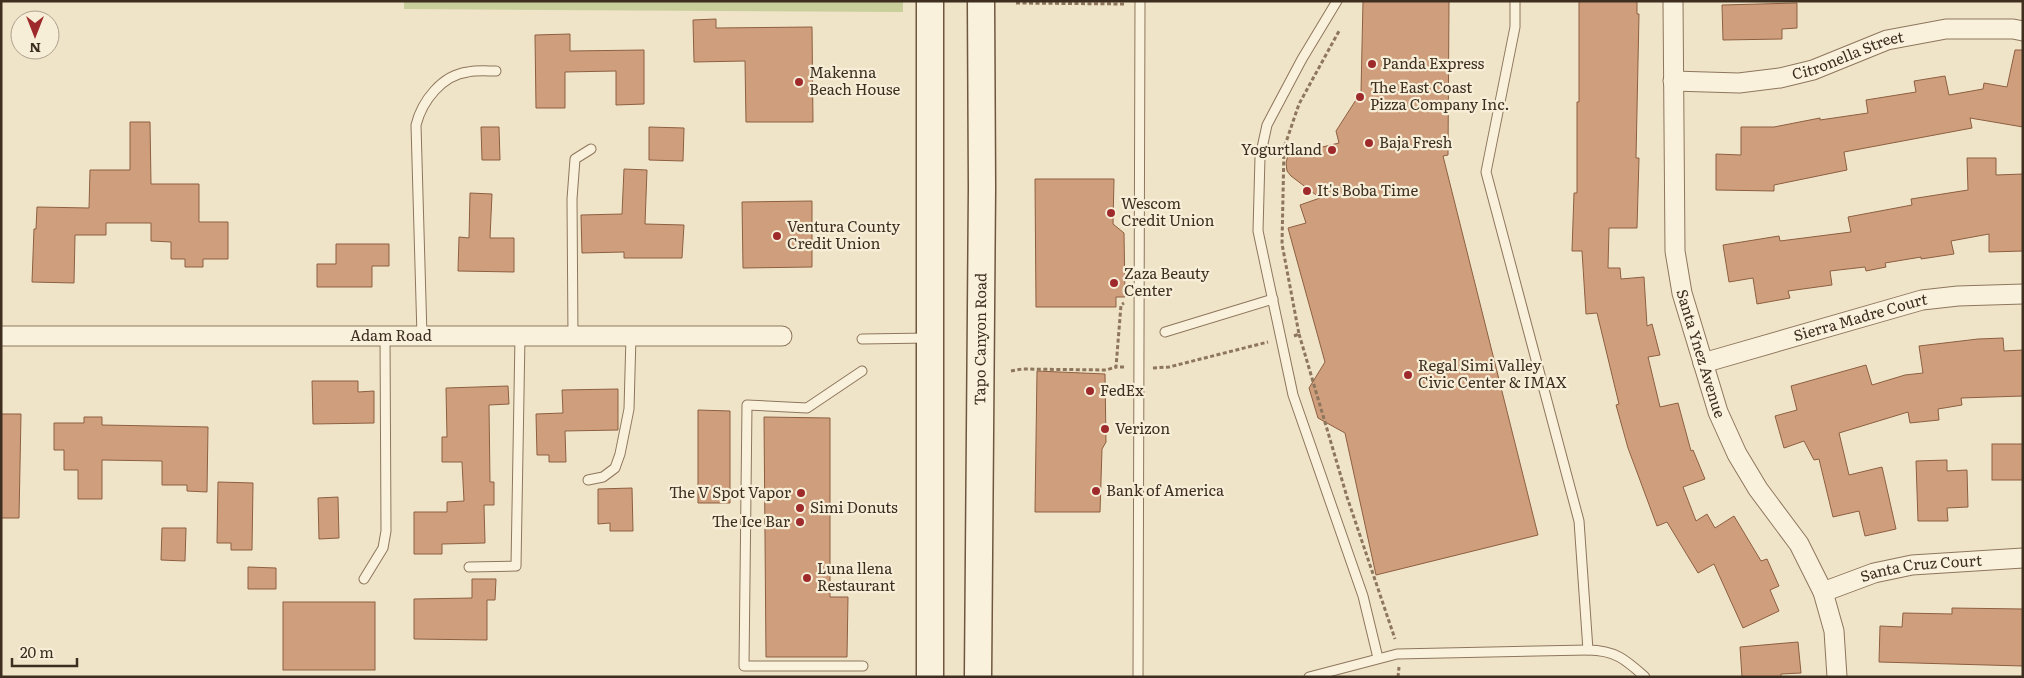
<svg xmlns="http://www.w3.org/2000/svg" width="2024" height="678" viewBox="0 0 2024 678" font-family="Literata,serif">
<rect width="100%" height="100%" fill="#f0e4c8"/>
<path fill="#c9cf9b" d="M404,1H903V12L404,9Z"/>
<g fill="#cf9f7d" stroke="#8d5f41">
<path d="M1363,1H1449L1448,155L1443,156L1538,535L1376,575L1345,433L1318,418L1309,388L1325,362L1288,228L1306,223L1300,205L1320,198L1291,176L1287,171L1286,163L1288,155L1295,148L1305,147L1314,149L1339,143L1336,131L1361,92Z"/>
<path d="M1579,1H1637V14H1639L1636,158H1639L1637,228H1609L1608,268H1620L1621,279L1644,277L1647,326L1652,324L1660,355L1648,357L1660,407L1678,403L1691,451L1693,450L1705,479L1683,487L1696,521L1707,514L1715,528L1734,516L1761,561L1767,559L1779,586L1770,590L1779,611L1743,628L1714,564L1698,573L1667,522L1657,526L1628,448L1616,405L1619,404L1597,313L1586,314L1582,251H1572L1574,193H1577V102H1579Z"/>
<path d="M1797,3V28L1782,29V39L1723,40L1722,5Z"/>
<path d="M716,19V28L812,27L813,122H746L745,61L694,62L693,20Z"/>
<path d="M570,34V51L644,50V104L616,105V71L565,72V108H536L535,35Z"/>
<path d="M2015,50H2023V127L1970,118L1972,128L1844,152L1847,170L1774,185V191L1716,190V154L1741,155V127H1774L1820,118V120L1868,113L1866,100L1916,92L1914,81L1945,76L1949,95L1983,89L1984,83L2007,87Z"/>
<path d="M130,122H150L151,184H199V222H228V259H203V267H185V259H171V242L151,241V223H106V235H75L74,283L32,282L34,229H36L37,207L89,208L90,170H130Z"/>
<path d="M481,127H499L500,160H482Z"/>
<path d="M649,127L684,128L683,161L649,160Z"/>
<path d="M1967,158H1996V175L2023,174V251L1989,252V234L1951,241L1954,254L1921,259V257L1885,263L1886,267L1866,271L1865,267L1830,271L1832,285L1788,291L1790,298L1757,304L1753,278L1729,282L1723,245L1779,236L1780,241L1851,232L1848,217L1912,205L1911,199L1968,190Z"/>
<path d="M624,169L647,170L645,224L684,225L682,258H624V252L582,253L581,215L622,214Z"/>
<path d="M1035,179H1114L1113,224L1124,233L1125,297H1116V307H1036Z"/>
<path d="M470,193L492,194L490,238H514V272L458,271L459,237L469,238Z"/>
<path d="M812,201V267L743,268L742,202Z"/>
<path d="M336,244H389V266H372V287H317V264H336Z"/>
<path d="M2003,338L2004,351L2023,350V396L1961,398L1962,405L1938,409L1939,420L1910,423L1908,412L1839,433L1849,475L1882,467L1896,529L1865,536L1859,511L1833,517L1819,459L1814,460L1804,441L1784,448L1775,416L1797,410L1791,386L1866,365L1872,385L1905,375L1923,373L1919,346L1978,339Z"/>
<path d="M1037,371L1105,374L1106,442L1102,449L1100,512H1035Z"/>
<path d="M312,381H358V392L374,391V423L313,424Z"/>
<path d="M508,386L509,404L489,405L490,482H494V505H484L485,543L442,544V554H414V512H447V502L464,501L462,462H442V437H447L446,388Z"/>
<path d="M618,389V430L565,431L566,462H549V455H537L536,414L563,413L562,390Z"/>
<path d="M698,410L730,411V503H698Z"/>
<path d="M1,414H21L19,518H1Z"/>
<path d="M84,417H102V425L208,427L207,492L187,491V485H162V461L102,460V499H78V470H64V450H54V423H84Z"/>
<path d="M764,417L830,418V597H848L847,657H766Z"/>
<rect x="1992" y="444" width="31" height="36"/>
<path d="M1947,460V471L1967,470L1968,507L1947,508L1948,521H1918L1916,461Z"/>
<path d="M218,482L253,483L252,550H231V543H217Z"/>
<path d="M632,488L633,531H610V523L598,524V489Z"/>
<path d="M338,497L339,538L319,539L318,498Z"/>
<path d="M162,528H186L185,561L161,560Z"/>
<path d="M248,567L276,568V589H248Z"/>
<path d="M472,579H496L495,600H487V640L414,639V599L472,598Z"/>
<rect x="283" y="602" width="92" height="68"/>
<path d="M1952,608L2023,609V666L1879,662L1880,626L1902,627L1903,613L1952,614Z"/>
<path d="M1798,642L1801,673L1781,674V677H1742L1740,647Z"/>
</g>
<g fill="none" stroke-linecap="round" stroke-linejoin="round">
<g stroke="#8d765c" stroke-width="11">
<g id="service">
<path d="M1337,1L1302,59L1267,125L1260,157L1258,231L1293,395L1363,596L1378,658"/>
<path d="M1515,1V27L1486,172L1579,521L1588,650"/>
<path d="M1165,332L1273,299"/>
<path d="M422,336L416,125C422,101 442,75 468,72C477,70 487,71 496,71"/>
<path d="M573,336L572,199L575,159L591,149"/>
<path d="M862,339L929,338"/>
<path d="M862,371L807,408L747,405L744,666H863"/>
<path d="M588,480L603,477L615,468L620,454L629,409L631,336"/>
<path d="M469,567L516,566L520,336"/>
<path d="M364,579L383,548L386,531L385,336"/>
<path d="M1138,677L1140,1"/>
<path d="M1309,677L1397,654L1588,650C1615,650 1626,660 1645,677"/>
</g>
</g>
<g stroke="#8d765c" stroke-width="21">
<g id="minor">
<path id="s1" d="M1673,1L1675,251L1682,293L1718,412L1737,454L1758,489L1799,544L1823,592L1834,631L1837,677"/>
<path id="s2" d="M1673,81L1739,83L1780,78L1813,70L1887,40L1946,29H2013L2023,31"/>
<path id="s3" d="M1,336H782"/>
<path id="s4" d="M1703,363L1922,300L1958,296L2023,294"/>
<path id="s5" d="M1823,592L1874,573L1912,565L2023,558"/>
</g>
</g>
<g stroke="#6f573f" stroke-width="29">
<g id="secondary">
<path d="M930,1V677"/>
<path id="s6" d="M978,677L982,188L981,1"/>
</g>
</g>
<g stroke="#8d765c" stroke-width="3" stroke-dasharray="4 2.5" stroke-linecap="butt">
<path d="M1016,3L1125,4"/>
<path d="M1299,334L1347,497L1395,639"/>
<path d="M1294,336L1299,334L1282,244L1284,148L1299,104L1339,31"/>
<path d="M1124,367H1116L1121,305L1124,303"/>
<path d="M1153,368L1169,367L1268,342"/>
<path d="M1011,371L1022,369L1106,370L1116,367"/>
<path d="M1398,677L1399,667"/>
</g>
<use href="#service" stroke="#faf1dc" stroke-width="9"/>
<use href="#minor" stroke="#faf1dc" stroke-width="19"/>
<use href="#secondary" stroke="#faf1dc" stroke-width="26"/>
</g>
<g fill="#9e2a2b" stroke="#f7eed8" stroke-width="2">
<circle cx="1372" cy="64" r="5"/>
<circle cx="799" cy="82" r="5"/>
<circle cx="1360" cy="97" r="5"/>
<circle cx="1369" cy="143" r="5"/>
<circle cx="1332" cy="150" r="5"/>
<circle cx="1307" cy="191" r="5"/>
<circle cx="1111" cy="213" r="5"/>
<circle cx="777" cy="236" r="5"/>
<circle cx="1114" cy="283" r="5"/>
<circle cx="1408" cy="375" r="5"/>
<circle cx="1090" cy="391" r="5"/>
<circle cx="1105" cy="429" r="5"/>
<circle cx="1096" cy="491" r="5"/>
<circle cx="801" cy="493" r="5"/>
<circle cx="800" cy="508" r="5"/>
<circle cx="800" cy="522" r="5"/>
<circle cx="807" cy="578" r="5"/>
</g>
<g text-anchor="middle" stroke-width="4.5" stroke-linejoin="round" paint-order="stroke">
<g font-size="15" fill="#3d2e20" stroke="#f7eed8">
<text dy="5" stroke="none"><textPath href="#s2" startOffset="179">Citronella Street</textPath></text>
<text dy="5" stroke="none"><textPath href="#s4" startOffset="164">Sierra Madre Court</textPath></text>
<text dy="5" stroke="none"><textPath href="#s3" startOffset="390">Adam Road</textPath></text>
<text dy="5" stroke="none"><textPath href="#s6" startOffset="338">Tapo Canyon Road</textPath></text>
<text dy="5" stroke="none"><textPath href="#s1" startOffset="356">Santa Ynez Avenue</textPath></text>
<text dy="5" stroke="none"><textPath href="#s5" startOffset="102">Santa Cruz Court</textPath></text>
</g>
<g font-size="15" fill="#3d2e20" stroke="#f7eed8" text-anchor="start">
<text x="1382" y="69">Panda Express</text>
<text x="809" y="78">Makenna<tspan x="809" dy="17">Beach House</tspan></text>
<text x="1370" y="93">The East Coast<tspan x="1370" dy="17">Pizza Company Inc.</tspan></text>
<text x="1379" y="148">Baja Fresh</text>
<text x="1322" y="155" text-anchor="end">Yogurtland</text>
<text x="1317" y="196">It's Boba Time</text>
<text x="1121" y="209">Wescom<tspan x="1121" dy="17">Credit Union</tspan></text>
<text x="787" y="232">Ventura County<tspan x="787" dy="17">Credit Union</tspan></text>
<text x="1124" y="279">Zaza Beauty<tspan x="1124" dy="17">Center</tspan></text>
<text x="1418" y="371">Regal Simi Valley<tspan x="1418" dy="17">Civic Center &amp; IMAX</tspan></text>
<text x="1100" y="396">FedEx</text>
<text x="1115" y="434">Verizon</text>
<text x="1106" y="496">Bank of America</text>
<text x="791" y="498" text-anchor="end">The V Spot Vapor</text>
<text x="810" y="513">Simi Donuts</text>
<text x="790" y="527" text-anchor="end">The Ice Bar</text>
<text x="817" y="574">Luna llena<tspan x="817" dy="17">Restaurant</tspan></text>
</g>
</g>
<rect width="2024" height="678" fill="none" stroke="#3d2e20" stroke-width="5"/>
<g transform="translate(35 35) rotate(180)"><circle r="24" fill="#f7eed8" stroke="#ada18e"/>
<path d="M0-4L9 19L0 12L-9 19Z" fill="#9e2a2b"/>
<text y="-8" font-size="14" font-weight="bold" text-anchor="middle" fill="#3d2e20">N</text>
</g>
<path d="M12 658v8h65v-8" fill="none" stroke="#3d2e20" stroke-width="2.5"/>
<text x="20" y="658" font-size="15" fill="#3d2e20" stroke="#f7eed8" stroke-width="4" paint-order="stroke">20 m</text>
</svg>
